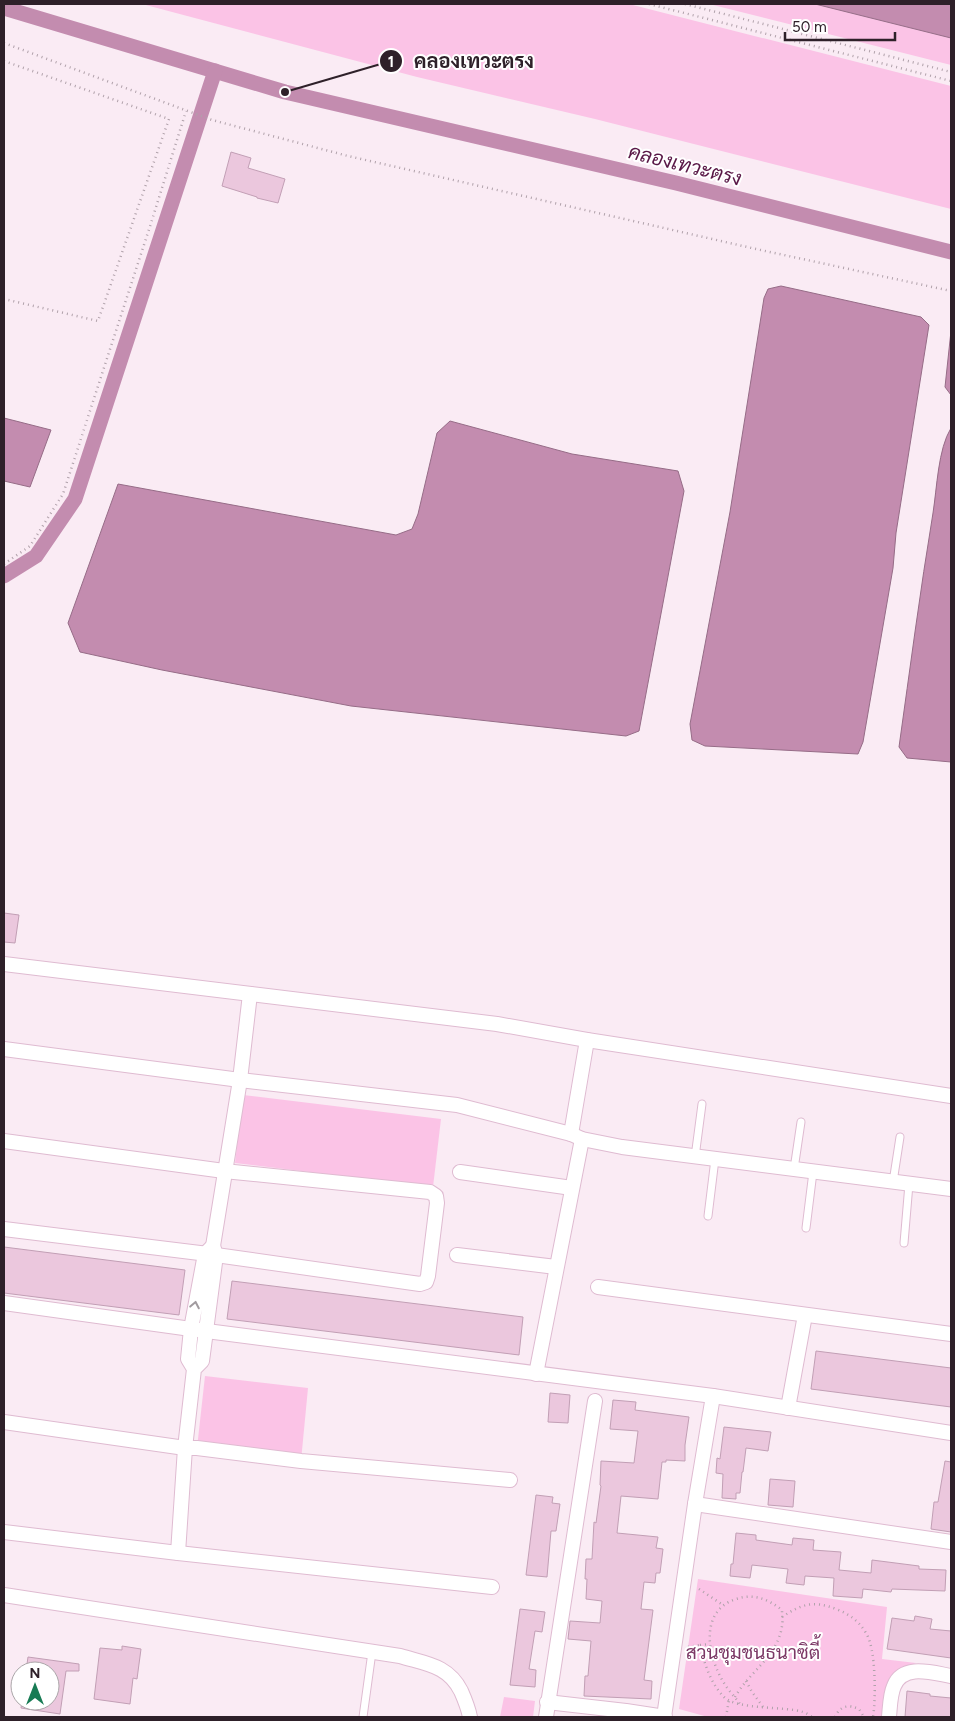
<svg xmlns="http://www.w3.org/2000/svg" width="955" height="1721" viewBox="0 0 955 1721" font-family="Figtree,Sarabun,sans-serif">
<rect width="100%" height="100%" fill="#faebf4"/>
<g fill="#fbc3e6">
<path d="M142,4H629L951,86V209L595,119L417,77Z"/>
<path d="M709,4H815L951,38V65Z"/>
<path d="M243,1095L441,1119L433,1187L235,1163Z"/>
<path d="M205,1376L308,1388L301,1461L197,1448Z"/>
<path d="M698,1579L887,1607L882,1659L916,1663L904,1668L887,1717H708L679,1709Z"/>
<path d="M504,1697L535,1701L533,1717H500Z"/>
</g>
<g fill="#c38caf" stroke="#966c87">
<path d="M815,4H951V38Z"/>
<path d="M781,286L921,317L929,325L896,533L893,568L863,742L858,754L705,746L692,740L690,724L730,512L764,298L768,289Z"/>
<path d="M951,331V395L945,387Z"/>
<path d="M4,418L51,430L30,487L4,481Z"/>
<path d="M450,421L572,454L678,471L684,491L639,731L626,736L351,706L162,670L80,652L68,623L118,484L396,535L412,529L418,514L437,433Z"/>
<path d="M951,428V762L907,758L899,747C910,669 920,591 933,513C937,488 938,449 951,428Z"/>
</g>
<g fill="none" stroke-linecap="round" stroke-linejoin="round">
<g stroke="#c38caf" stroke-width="15">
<path d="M4,8L285,92L676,183L951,252"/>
<path d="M4,576L36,556L75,499L215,71"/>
</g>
</g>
<g fill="#ebc7dd" stroke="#c29fb5">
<path d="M231,152L251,158L248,168L285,179L278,203L257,198V197L222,186Z"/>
<path d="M4,913L19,915L15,943L4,942Z"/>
<path d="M4,1247L185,1270L179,1315L4,1293Z"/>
<path d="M232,1281L523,1317L519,1355L227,1319Z"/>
<path d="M816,1351L951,1368V1407L811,1389Z"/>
<path d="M550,1393L570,1395L568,1423L548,1422Z"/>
<path d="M613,1400L636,1402L635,1410L689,1417L685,1445V1461L666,1460V1462H662L658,1499L621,1496L617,1533L658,1537L656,1548L663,1549L660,1573H656L655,1583L644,1582L641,1609L653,1610L644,1680L652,1681L651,1699L584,1696L585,1676H588L591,1641L568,1639L570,1621L600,1623L602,1601L586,1599L587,1579H585L586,1559H592L594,1522L596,1523L601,1486L600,1485L601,1461L634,1463L638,1431L610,1429Z"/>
<path d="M724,1427L771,1432L768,1451L746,1448L743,1472H742L740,1493H736V1499L722,1498L723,1474L716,1473L717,1458L720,1459Z"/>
<path d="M945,1461L951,1462V1532L931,1529L934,1502H938Z"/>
<path d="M770,1479L795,1481L793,1507L768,1505Z"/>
<path d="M536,1495L553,1497L552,1503L560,1504L556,1531H551L547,1577L526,1575Z"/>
<path d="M736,1533L756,1535V1540L792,1545L793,1538L814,1540L813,1550L841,1552L839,1570L871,1573L872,1560L919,1566V1569L946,1570L945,1591L892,1589L891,1592L863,1589L862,1598L833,1596L834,1578L805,1576L804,1585L786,1583L788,1569L752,1565L750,1578L730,1576L731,1564H733Z"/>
<path d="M520,1609L545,1612L542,1632L535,1631L529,1669L536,1670L535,1687L510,1685Z"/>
<path d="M915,1616L932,1619L930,1629L951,1631V1658L887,1649L892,1618L914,1621Z"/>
<path d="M122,1646L141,1649L137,1679L133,1678L130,1704L94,1699L100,1648L122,1650Z"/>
<path d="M28,1657L79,1664V1671H66L60,1714L21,1708L22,1701H50V1671H26Z"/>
<path d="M907,1691L930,1694V1696L951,1698V1717H905Z"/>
</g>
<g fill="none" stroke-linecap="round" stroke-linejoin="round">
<g stroke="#dfbbd1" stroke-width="9">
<g id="service">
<path d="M695,1157L702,1104"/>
<path d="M794,1169L801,1122"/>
<path d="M893,1182L900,1137"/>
<path d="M708,1216L715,1159"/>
<path d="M806,1228L813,1172"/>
<path d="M904,1243L909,1184"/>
<path d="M363,1717L372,1652"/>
</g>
</g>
<g stroke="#dfbbd1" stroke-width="16">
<g id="minor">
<path d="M4,964L497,1024L587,1040L951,1096"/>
<path d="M4,1049L240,1080L457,1105L571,1134L582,1139L622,1147L951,1189"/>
<path d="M571,1134L587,1040"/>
<path d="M4,1141L224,1171L430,1192L436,1196L437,1203L428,1276L426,1282L420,1284L216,1255L4,1229"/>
<path d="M460,1172L572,1188"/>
<path d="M213,1246L240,1080L250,994"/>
<path d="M457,1255L556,1267"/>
<path d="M598,1287L951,1334"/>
<path d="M4,1303L191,1329L713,1396L951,1433"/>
<path d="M536,1374L582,1139"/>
<path d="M788,1408L805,1315"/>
<path d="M4,1422L185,1448H197L301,1461L510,1480"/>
<path d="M695,1504L951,1542"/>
<path d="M4,1532L178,1553L492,1587"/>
<path d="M178,1553L185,1448L194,1369L188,1359L191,1329L205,1254L213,1246L216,1255L202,1361L194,1369"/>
<path d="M4,1595L400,1656C426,1664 448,1665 461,1691C465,1700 468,1707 470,1717"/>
<path d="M547,1702L626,1711L665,1717"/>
<path d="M546,1717L595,1401"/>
<path d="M664,1717L695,1504L713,1396"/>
<path d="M889,1717C890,1707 890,1695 894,1686C903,1663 933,1673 951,1676"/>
</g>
</g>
<g stroke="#b0a1aa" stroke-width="2.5" stroke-dasharray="1 4" stroke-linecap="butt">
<path d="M649,4L951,81"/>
<path d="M685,4L951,72"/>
<path d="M4,43L212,120L348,156L756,249L951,291"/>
<path d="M4,61L169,119L98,321L4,299"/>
<path d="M4,564L30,546L63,494L152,220L186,111"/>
<path d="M699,1589L723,1605"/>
<path d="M782,1617C802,1604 813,1600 836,1609C849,1614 859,1621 866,1633C876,1648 876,1699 873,1717"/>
<path d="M700,1645L710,1644"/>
<path d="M688,1647L700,1645C704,1663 711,1684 724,1697C737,1710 785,1706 803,1712C807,1713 810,1716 813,1717"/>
<path d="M746,1681L752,1692L763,1707"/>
<path d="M735,1697C749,1672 778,1656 782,1626C783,1621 782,1615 782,1610C768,1599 754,1593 736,1599C699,1611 707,1656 724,1683C728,1690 735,1697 740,1704"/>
<path d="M726,1717L729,1700"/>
<path d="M835,1717C840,1706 848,1704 859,1709L864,1717"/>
</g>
<use href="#service" stroke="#fff" stroke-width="7"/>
<use href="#minor" stroke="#fff" stroke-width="14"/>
</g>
<defs><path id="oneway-chevron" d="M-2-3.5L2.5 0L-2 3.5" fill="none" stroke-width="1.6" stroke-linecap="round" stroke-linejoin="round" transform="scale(1.25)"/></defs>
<use stroke="#a19b9f" href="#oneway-chevron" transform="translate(195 1305) rotate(-79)"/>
<g text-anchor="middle" stroke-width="4" stroke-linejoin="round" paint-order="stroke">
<g font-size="19" fill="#7c3866" stroke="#fff">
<text x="753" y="1659">สวนชุมชนธนาซิตี้</text>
</g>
<g font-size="20" font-style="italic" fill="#5a1847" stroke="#fff">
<text transform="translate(685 165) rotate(14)" y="7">คลองเทวะตรง</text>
</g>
</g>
<path fill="none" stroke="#2e2029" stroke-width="2" d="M285 92L391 61"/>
<g fill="#2e2029" stroke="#fff" stroke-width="2">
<circle cx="285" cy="92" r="5"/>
<circle cx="391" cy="61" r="12"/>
</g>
<g font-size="15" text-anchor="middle" font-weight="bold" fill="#fff">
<text x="391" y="67">1</text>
</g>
<g font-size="20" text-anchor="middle" font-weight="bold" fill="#2e2029" stroke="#fff" stroke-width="4" stroke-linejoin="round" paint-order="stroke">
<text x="474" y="68">คลองเทวะตรง</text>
</g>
<rect width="955" height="1721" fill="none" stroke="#2e2029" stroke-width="10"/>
<g transform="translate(35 1686)"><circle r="24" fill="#ffffff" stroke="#aba6a9"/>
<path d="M0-4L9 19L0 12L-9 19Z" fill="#177b54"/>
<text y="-8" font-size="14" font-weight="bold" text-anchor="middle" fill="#2e2029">N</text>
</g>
<path d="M785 32v8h110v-8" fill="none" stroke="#2e2029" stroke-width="2.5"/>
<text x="792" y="32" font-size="15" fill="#2e2029" stroke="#ffffff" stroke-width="4" paint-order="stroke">50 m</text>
</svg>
